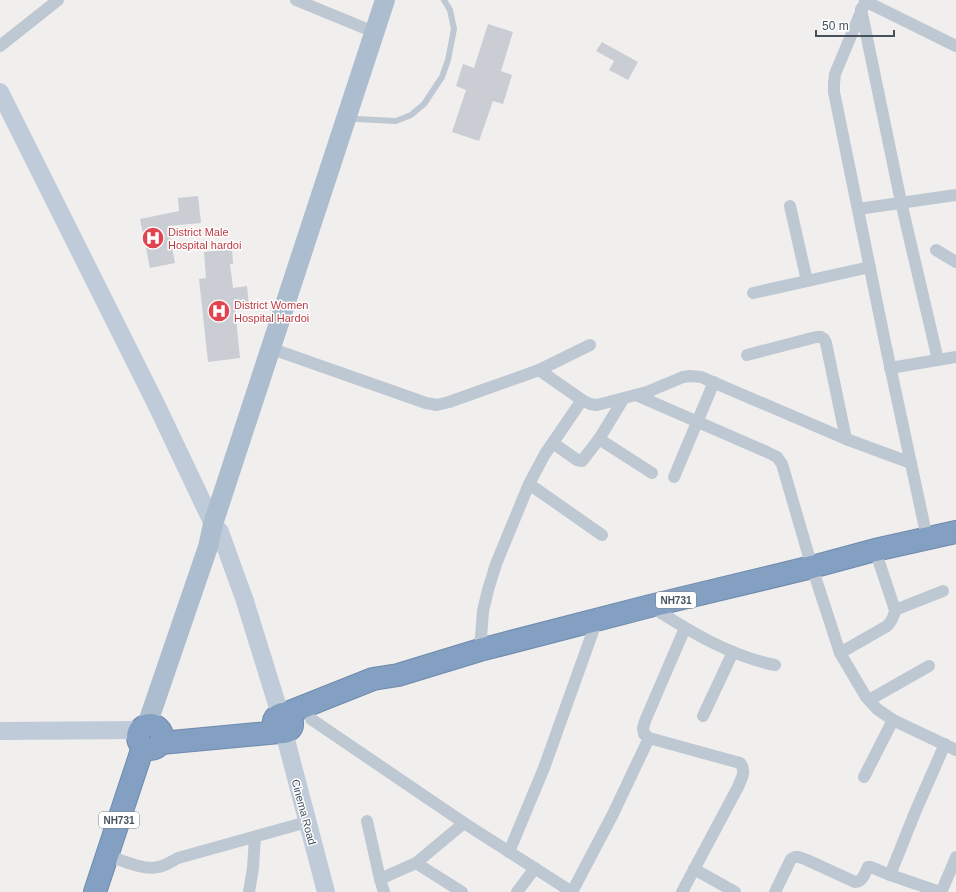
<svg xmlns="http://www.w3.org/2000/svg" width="956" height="892" viewBox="0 0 956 892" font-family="Arial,sans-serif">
<rect width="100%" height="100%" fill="#f1eeee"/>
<g fill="#cacdd4">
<path d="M488,24L513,32L501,71L512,75L503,104L493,101L479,141L452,132L466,90L456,86L463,64L474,68Z"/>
<path d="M602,42L638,62L628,80L609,70L614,61L596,51Z"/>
<path d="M198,196L201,223L168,226L175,263L150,268L140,219L179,211L178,198Z"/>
<path d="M232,249L233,264H230L233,288L247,286L249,306L235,308L240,358L208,362L199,279L206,278L204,252Z"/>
</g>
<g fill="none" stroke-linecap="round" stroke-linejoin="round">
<g stroke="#6e8aac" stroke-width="24">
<g id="highway">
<path d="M285,714L373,679L398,675L480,650L650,606L812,567L875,550L956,532"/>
<circle cx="150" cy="737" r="12"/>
<path d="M161,743L279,732C286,733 293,730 292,722C291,705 262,718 279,732"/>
<path d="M95,892L143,747"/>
</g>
</g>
<path stroke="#bec8d2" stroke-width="6" d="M356,119L396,121L411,115L424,104L442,77L448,60L454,29L450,10L444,0"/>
<g stroke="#bec8d2" stroke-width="12">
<path d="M296,0L374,32"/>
<path d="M866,0L835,74L834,83V92L886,347L927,538"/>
<path d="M865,1L956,46"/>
<path d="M861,9L901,202L938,360"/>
<path d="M0,46L58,0"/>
<path d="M790,206L807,281"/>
<path d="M858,209L956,195"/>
<path d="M936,250L956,262"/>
<path d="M753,293L870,267"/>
<path d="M278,351L426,403L437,405L449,402L539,370L590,345"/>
<path d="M747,355L816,337H821L824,339L826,343L846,439"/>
<path d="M890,368L956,357"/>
<path d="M539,370L582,400L590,404L597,405L647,392L683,377L690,376L701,377L846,439L911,463"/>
<path d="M636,395L767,452L777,457L782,464L812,567L840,653L866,697L877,709L893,720L956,750"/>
<path d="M599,439L652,473"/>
<path d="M553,443L577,460L582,461L599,439L624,398"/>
<path d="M674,477L714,382"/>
<path d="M529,484L602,535"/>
<path d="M650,606C689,631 730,656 775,665"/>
<path d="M895,610L943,591"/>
<path d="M480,650L483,611L488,590L496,564L529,484L545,454L582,400"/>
<path d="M840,653L887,626C892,621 894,617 895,610L875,550"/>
<path d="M869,700L929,666"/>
<path d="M703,716L733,652"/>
<path d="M311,719L464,823L572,892"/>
<path d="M864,777L893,720"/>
<path d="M367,821L380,879L384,892"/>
<path d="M509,852L544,768L597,620"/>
<path d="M107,855C121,860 144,871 158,867C165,866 172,861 178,858L307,822"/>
<path d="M416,863L462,892"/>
<path d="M694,869L735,892"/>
<path d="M890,875L916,810L945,744"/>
<path d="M380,879L416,863L464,823"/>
<path d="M249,892L253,868L255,837"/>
<path d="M517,892L535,868"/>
<path d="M572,892L613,814L649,738"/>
<path d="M682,892L738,787C741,779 747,771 740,763L649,738L644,734L643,728L645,721L685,628"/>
<path d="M775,892L791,859L795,857H799L807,860L855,882C863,882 865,873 868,867H871L890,875L937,891H941L943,888L956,857"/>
</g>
<g stroke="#c0cbd9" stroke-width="18">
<path d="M0,92L156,404L213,524L220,532L245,601L280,714"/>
<path d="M0,731L140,730"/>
<path d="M284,732L326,892"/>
</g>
<path stroke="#acbdcf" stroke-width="20" d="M147,725L208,547L213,524L385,0"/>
<use href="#highway" stroke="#839fc1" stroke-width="22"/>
</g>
<defs>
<g id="hospital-disc" transform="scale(1.15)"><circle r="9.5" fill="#e0444e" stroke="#fff"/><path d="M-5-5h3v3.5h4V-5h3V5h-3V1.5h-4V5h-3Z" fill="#fff"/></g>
</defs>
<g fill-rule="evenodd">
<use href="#hospital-disc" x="153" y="238"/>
<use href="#hospital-disc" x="219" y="311"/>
</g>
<g text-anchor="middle" stroke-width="3" stroke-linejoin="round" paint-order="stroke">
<g fill="#fff" stroke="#7d858e" stroke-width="1">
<rect x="656" y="592" width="40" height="16" rx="3"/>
<rect x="99" y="812" width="40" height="16" rx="3"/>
</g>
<g font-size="10" font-weight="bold" fill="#45515d">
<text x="676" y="604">NH731</text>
<text x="119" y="824">NH731</text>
</g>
<g font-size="11" fill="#be3a42" stroke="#fff" text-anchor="start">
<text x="168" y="236">District Male<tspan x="168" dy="13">Hospital hardoi</tspan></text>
<text x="234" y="309">District Women<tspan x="234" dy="13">Hospital Hardoi</tspan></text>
</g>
<g font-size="11" fill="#45515d" stroke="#fff">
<text transform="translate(304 812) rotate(75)" y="4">Cinema Road</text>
</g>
</g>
<path d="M816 30v6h78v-6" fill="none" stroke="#45515d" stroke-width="2"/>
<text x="822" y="30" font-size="12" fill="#45515d" stroke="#ffffff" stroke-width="3" paint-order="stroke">50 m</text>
</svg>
